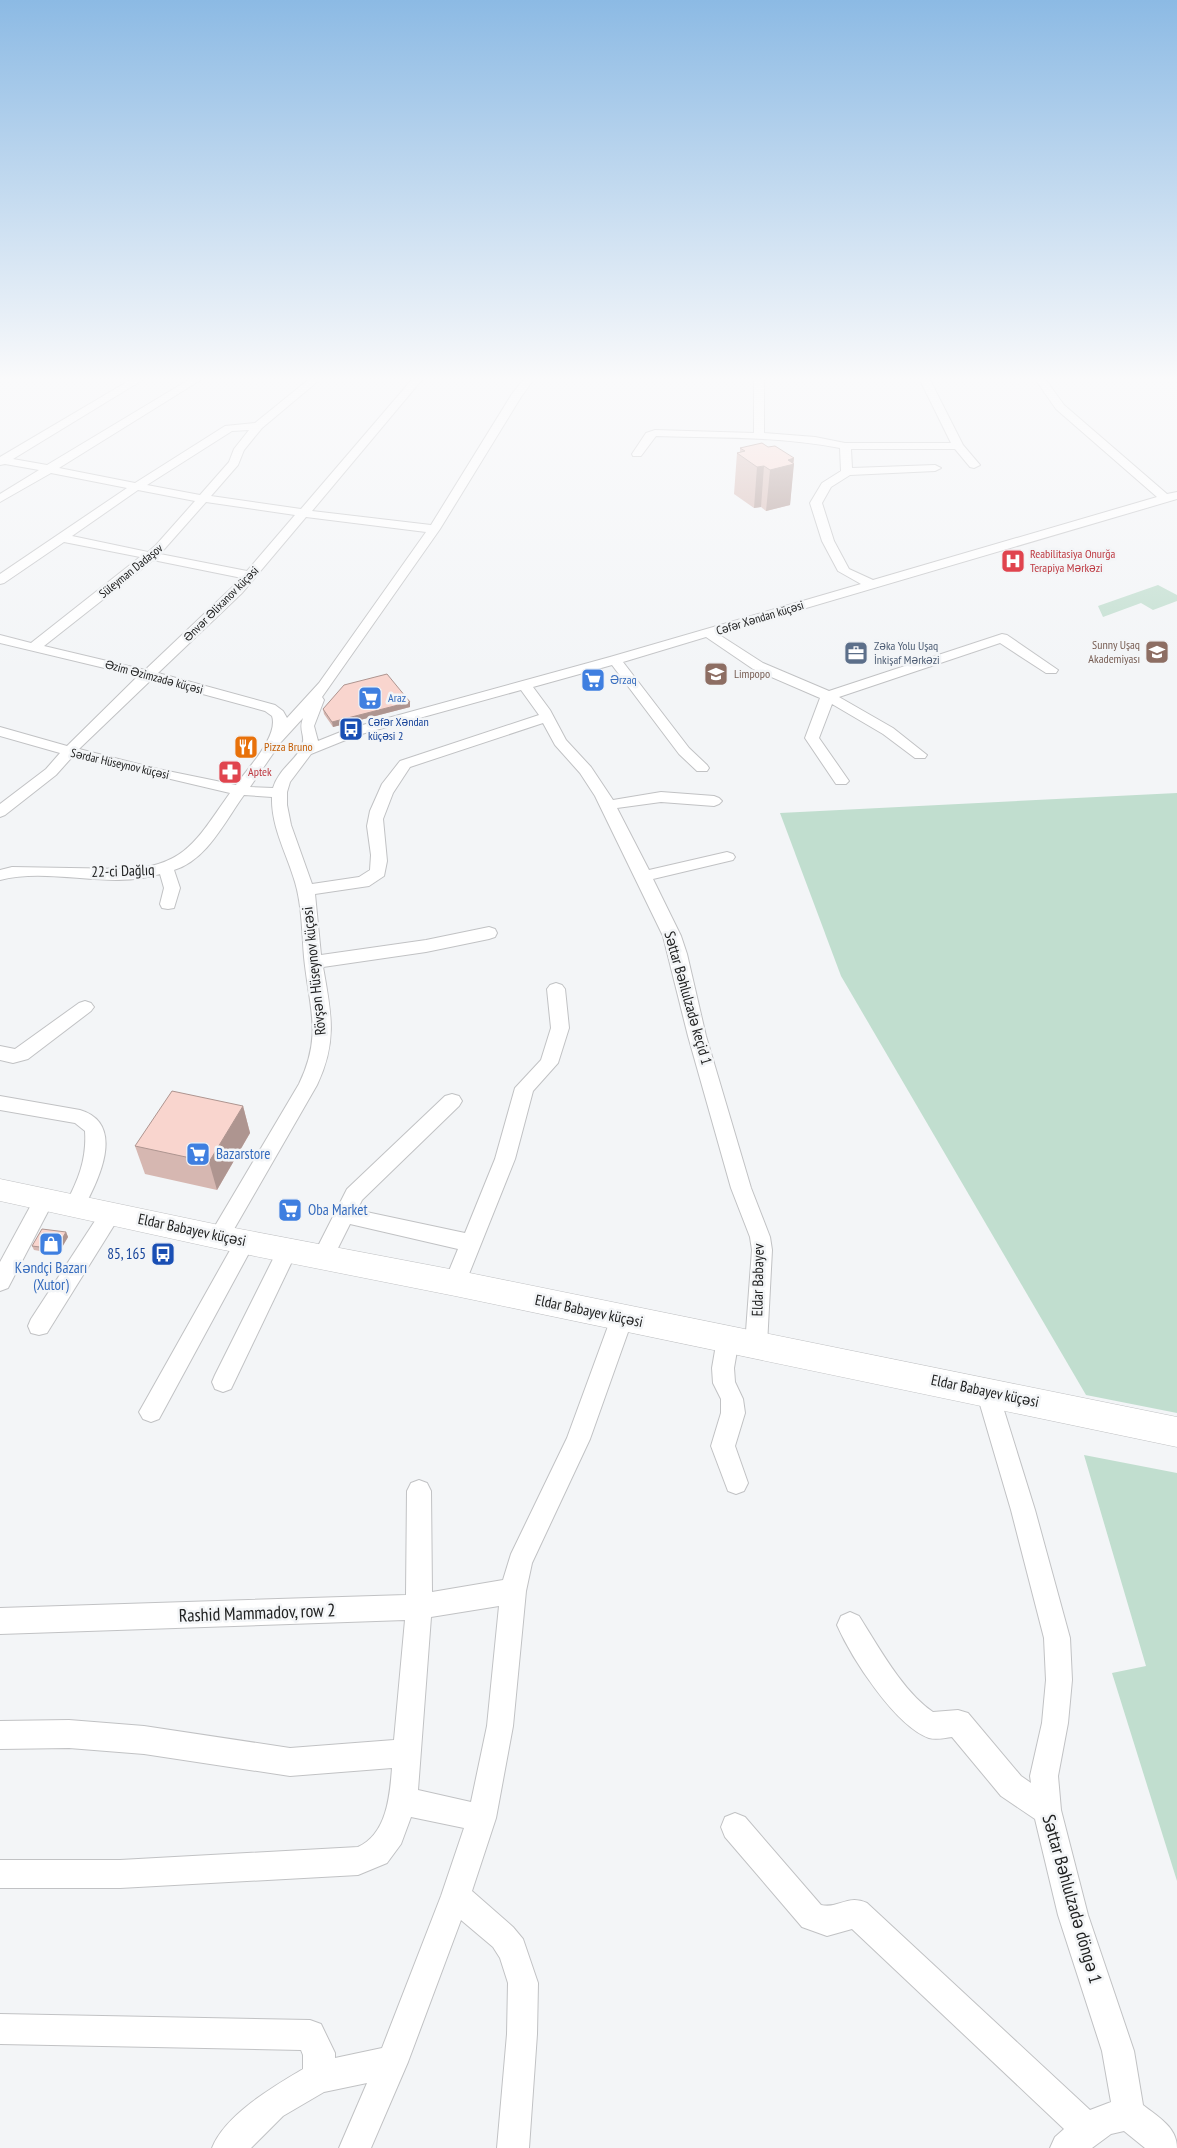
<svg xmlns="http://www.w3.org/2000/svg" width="1177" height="2148" viewBox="0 0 1177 2148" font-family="'PT Sans Narrow',sans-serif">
<rect width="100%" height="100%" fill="#f3f5f7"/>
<g fill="#c1decf">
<path d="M1158,585L1177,595V601L1153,610L1141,603L1103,617L1098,606Z"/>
<path d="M1177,793V1413L1086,1395L841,976L780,813Z"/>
<path d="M1084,1455L1177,1473V1881L1112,1673L1146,1666Z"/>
</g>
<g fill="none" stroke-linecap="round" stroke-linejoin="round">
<g stroke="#c1c2c4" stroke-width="2">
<g id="street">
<path d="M137,376H149L13,459L47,465L195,376H207L59,468L135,483L225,426L255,423L313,376H324L262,428L244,450L238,465L211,496L301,509L415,376H425L312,511L431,525L512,394L526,376H536L521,397L440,529L322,697L324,700L314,726L318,741L348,729L610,657L861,584L838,571L822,541L810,503L822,483L841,471L840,448C780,436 717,438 656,436L641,456H633L632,454L646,433L655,430L754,433V376H764V433L815,437L845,443H951L918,376H928L963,445L980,465L974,468L970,467L955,449H851L852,468L935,465L941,468L935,471L850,475L831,487L822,503L834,541L849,569L873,580L1157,497L1056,409L1033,376H1043L1064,405L1167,494L1177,492V499L718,634L763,663L829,691L1002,634L1007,635L1058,670L1056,673H1046L1000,643L839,697L893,728L927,755L925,758H915L883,734L832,704L819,738L849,781L846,784H836L805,738L820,698L753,669L706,637L623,662L689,748L707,765L709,768L707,771H697L679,754L612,665L533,687L550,710L566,740L591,767L613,800L661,792L714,796L719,798L722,801L719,804L714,806L661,802L617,808L649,870L727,852L733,854L735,857L733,860L653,879L681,936L687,954L706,1036L751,1188L770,1237L772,1250L767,1345L764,1352L756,1354L748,1352L745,1345L752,1250L750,1237L731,1188L688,1036L663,936L595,796L580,773L555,745L543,723L410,767L393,793L383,819L387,861L384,876L369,886L315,894L321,955L426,940L489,927L495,929L497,933L495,937L489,939L426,952L323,967C331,1012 338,1041 317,1085L226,1243L219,1245L212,1243L209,1237L212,1231L299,1084C323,1034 309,1008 304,957C302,932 302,906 295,882C287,854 271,827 272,797L244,795C225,821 207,860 174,870L180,888L174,908L168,909L162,908L160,904L164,888L160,874C109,890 51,867 0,880V870L12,867L128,869C187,866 199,836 230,793L73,756L56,775L5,815L0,817V804L46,769L60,753L0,736V727L67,746L138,676L0,643V635L31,643L140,557L64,542L4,583L0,584V574L127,488L51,473L0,502V494L39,470L5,464L0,465V457ZM249,430L234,449L229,462L200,495L147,485L232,431ZM138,490L195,501L156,545L148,552L72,536ZM206,502L295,515L247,571L160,554ZM306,517L426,532L319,683L287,718L283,711L275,705L158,673L242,593ZM153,560L242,578L145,670L44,646ZM151,680L265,711L272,716C279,736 247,769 236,785L158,769L79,749ZM521,690L539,715L400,761L382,784L370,811L367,826L371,855L370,870L359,877L312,884L291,825L287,805V792L290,782L311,754L358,735ZM303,718C298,731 306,735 302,745C297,760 279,768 273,788L250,787L281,742Z"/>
<path d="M556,983L562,985L565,989L569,1028L558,1063L533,1091L515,1159L463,1289L455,1292L447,1289L444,1283L458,1249L350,1224L331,1262L324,1264L317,1262L313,1256L347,1189L445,1096L452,1094L459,1096L462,1101L459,1106L362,1200L357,1210L465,1233L495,1159L515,1088L541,1060L551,1028L547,989L550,985Z"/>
<path d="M85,1001L91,1003L94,1007L91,1011L28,1059L13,1063L0,1060V1046L15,1049L79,1003Z"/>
<path d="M0,1096L80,1110C127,1124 98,1182 82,1211L75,1213L68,1211L65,1205C78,1181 87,1159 85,1131L75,1123L0,1110Z"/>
<path d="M44,1192L51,1194L54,1200L8,1288L0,1291V1262L37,1194Z"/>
<path d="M111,1205L118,1207L121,1213L118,1219L47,1333L39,1335L31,1333L28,1326L31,1319L104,1207Z"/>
<path d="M245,1234L252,1236L255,1242L159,1419L151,1422L143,1419L139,1412L143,1405L238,1236Z"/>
<path d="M288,1241L295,1243L298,1249L231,1389L223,1392L215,1389L212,1382L215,1375L281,1243Z"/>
<path d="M622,1309L630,1312L633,1318L590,1439L532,1563L526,1591L513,1726L496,1818L472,1891L513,1927L523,1939L538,1983L537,2034L529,2148H497L507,2034L508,1983L500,1958L493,1947L461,1920L408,2062L371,2148H339L367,2083L324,2092L283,2116L251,2148H212C225,2115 274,2086 303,2069V2055L301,2050L0,2044V2014L310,2020L321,2024L335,2053V2058L382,2048L441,1896L464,1828L411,1817L401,1844L387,1863L358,1875L120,1888H0V1860H120L358,1847C387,1834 390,1795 392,1768L290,1776L144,1754L69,1748L0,1749V1721L69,1720L144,1726L290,1748L394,1740L405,1620L0,1634V1608L406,1595L407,1491L411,1483L419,1480L427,1483L431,1491L432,1592L503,1580L511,1554L567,1438L611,1318L614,1312ZM499,1606L487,1726L471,1802L418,1790L431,1617Z"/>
<path d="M728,1330L736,1332L739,1339L734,1368L735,1382L743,1399L745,1413L735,1446L748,1483L744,1491L736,1494L728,1491L711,1446L721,1413V1399L713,1383L712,1368L717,1339L720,1332Z"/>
<path d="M987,1381L995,1384L998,1391L1035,1510L1070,1638L1072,1680L1068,1723L1058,1776L1061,1810L1088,1915L1134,2051L1143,2105C1158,2117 1177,2127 1177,2148H1145L1124,2131L1111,2134L1092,2148H1050L1055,2137L1064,2129L852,1929L827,1936L802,1927L725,1837L721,1827L725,1817L735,1813L745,1817L821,1905C839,1909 847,1894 867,1903L1090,2110L1111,2102L1102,2051L1058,1915L1035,1819L1001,1796L952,1737C945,1738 936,1740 929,1738C895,1726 851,1657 837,1625L841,1616L850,1612L859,1616C878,1646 903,1692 933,1712L958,1710L968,1713L1021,1776L1031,1783L1030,1776L1042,1723L1046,1680L1044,1638L1011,1510L976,1391L979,1384Z"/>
</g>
</g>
<g stroke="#c1c2c4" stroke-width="1">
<path id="secondary" d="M0,1179L219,1225L455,1270L1177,1417V1447L455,1296L219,1249L0,1201Z"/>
</g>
<use href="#street" fill="#fff" fill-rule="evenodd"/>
<use href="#secondary" fill="#fff" fill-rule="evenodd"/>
</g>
<g fill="#d6b7b1">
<path d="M768,447L794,458L790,505L766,511L761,507L754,508L734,494L737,453H740V448Z"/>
<path d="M410,702V707L333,727L324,714L323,709Z"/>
<path d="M243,1106L250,1133L217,1190L145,1174L135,1146Z"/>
<path d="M66,1232L68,1237L58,1254L34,1250L32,1246Z"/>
</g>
<g fill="#ae9590">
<path d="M794,458L793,464H794L790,505L766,511L770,470L788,460Z"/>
<path d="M764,466L761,507L754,508L757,467Z"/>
<path d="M410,702V707L333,727L332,722Z"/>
<path d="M243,1106L250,1133L217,1190L209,1162Z"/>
<path d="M66,1232L68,1237L58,1254L56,1249Z"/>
</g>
<g fill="#f9d5ce" stroke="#ae9590">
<path d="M762,443L768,447L775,446L794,458L788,460L794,464L770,470L764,466L757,467L737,453L745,451L740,448Z"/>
<path d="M387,674L410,702L332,722L323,709L344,685Z"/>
<path d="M172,1091L243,1106L209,1162L135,1146Z"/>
<path d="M42,1229L66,1232L56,1249L32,1246Z"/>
</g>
<linearGradient id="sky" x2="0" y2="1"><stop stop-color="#8cbae4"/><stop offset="0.56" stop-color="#fafafb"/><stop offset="1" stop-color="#fafafb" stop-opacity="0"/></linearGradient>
<rect width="1177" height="677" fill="url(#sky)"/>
<defs>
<g id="hospital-square" transform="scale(1.25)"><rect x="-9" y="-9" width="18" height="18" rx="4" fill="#e0444e" stroke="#f3f5f7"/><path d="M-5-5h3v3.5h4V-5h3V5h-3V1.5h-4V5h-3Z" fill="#fff"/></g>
<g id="school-square" transform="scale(1.25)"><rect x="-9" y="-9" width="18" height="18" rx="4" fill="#8d6e63" stroke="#f3f5f7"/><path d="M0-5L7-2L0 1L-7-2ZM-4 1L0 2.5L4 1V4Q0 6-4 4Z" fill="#fff"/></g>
<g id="office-square" transform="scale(1.25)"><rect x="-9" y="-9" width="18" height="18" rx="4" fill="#5c6f8a" stroke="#f3f5f7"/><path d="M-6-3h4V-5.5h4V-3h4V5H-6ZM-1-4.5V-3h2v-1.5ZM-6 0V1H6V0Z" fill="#fff"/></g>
<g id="supermarket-square" transform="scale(1.25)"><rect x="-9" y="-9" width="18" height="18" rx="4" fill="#3f7fe0" stroke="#f3f5f7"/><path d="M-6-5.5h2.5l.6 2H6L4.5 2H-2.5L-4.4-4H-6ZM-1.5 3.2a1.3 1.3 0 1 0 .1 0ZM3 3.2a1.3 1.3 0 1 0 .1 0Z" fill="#fff"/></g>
<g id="bus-square" transform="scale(1.25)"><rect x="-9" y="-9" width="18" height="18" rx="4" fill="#1a4fb4" stroke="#f3f5f7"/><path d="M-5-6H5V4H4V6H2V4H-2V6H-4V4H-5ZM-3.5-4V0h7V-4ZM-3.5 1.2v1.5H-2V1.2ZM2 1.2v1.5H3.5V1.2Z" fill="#fff"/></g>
<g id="restaurant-square" transform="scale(1.25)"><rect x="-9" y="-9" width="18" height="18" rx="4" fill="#e8710a" stroke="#f3f5f7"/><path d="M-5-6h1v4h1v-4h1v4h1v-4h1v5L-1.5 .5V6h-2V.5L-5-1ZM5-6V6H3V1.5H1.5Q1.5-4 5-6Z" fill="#fff"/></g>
<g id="pharmacy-square" transform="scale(1.25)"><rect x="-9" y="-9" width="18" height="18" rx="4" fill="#e0444e" stroke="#f3f5f7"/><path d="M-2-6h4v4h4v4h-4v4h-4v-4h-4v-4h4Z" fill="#fff"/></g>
<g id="shop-square" transform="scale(1.25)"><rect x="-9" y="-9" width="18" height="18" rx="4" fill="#3f7fe0" stroke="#f3f5f7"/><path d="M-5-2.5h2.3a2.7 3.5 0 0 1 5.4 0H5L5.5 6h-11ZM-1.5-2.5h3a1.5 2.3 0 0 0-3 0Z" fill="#fff"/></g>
</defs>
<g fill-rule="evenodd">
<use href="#hospital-square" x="1013" y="561"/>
<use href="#school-square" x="1157" y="652"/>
<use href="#office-square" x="856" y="653"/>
<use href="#school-square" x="716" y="674"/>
<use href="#supermarket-square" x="593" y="680"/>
<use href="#supermarket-square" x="370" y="698"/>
<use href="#bus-square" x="351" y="729"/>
<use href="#restaurant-square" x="246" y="747"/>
<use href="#pharmacy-square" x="230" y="772"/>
<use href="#supermarket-square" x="198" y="1154"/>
<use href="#supermarket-square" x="290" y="1210"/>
<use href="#shop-square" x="51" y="1244"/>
<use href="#bus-square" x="163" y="1254"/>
</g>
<g text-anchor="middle" stroke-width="5" stroke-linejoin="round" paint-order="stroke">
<g font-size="12" fill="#be3a42" stroke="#f3f5f7" text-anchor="start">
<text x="1030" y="558">Reabilitasiya Onurğa<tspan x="1030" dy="14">Terapiya Mərkəzi</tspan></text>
<text x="248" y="776">Aptek</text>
</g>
<g font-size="12" fill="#202121" stroke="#f3f5f7">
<text transform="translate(131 571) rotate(-39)" y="4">Süleyman Dadaşov</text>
<text transform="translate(221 604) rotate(-45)" y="4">Ənvər Əlixanov küçəsi</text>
<text transform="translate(760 618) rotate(-17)" y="4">Cəfər Xəndan küçəsi</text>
<text transform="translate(154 677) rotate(15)" y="4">Əzim Əzimzadə küçəsi</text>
<text transform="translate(120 764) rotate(13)" y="4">Sərdar Hüseynov küçəsi</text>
</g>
<g font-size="12" fill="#785e54" stroke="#f3f5f7" text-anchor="end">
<text x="1140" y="649">Sunny Uşaq<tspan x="1140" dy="14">Akademiyası</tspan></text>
<text x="734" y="678" text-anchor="start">Limpopo</text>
</g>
<g font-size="12" fill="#4e5e75" stroke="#f3f5f7" text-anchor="start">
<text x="874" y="650">Zəka Yolu Uşaq<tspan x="874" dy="14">İnkişaf Mərkəzi</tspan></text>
</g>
<g font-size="12" fill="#366cbe" stroke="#f3f5f7" text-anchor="start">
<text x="610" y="684">Ərzaq</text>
<text x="388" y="702">Araz</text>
</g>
<g font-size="12" fill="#164399" stroke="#f3f5f7" text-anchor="start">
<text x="368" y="726">Cəfər Xəndan<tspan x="368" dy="14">küçəsi 2</tspan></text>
</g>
<g font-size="12" fill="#c56008" stroke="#f3f5f7" text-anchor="start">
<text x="264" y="751">Pizza Bruno</text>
</g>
<g font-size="15" fill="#202121" stroke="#f3f5f7">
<text transform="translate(123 871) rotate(-2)" y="5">22-ci Dağlıq</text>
<text transform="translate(314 971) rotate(-96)" y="5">Rövşən Hüseynov küçəsi</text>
<text transform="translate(688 998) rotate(74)" y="5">Səttar Bəhlulzadə keçid 1</text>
<text transform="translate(192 1230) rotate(12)" y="5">Eldar Babayev küçəsi</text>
<text transform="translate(758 1280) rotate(-89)" y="5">Eldar Babayev</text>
<text transform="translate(589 1311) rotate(12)" y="5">Eldar Babayev küçəsi</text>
<text transform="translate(985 1391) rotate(12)" y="5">Eldar Babayev küçəsi</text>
</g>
<g font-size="15" fill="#366cbe" stroke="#f3f5f7" text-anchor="start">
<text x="216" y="1159">Bazarstore</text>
<text x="308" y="1215">Oba Market</text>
<text x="51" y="1273" text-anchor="middle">Kəndçi Bazarı<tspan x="51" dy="17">(Xutor)</tspan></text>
</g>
<g font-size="15" fill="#164399" stroke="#f3f5f7" text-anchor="end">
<text x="146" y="1259">85, 165</text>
</g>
<g font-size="18" fill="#202121" stroke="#f3f5f7">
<text transform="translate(257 1613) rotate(-2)" y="6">Rashid Mammadov, row 2</text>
<text transform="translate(1072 1899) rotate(74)" y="6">Səttar Bəhlulzadə döngə 1</text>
</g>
</g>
</svg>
